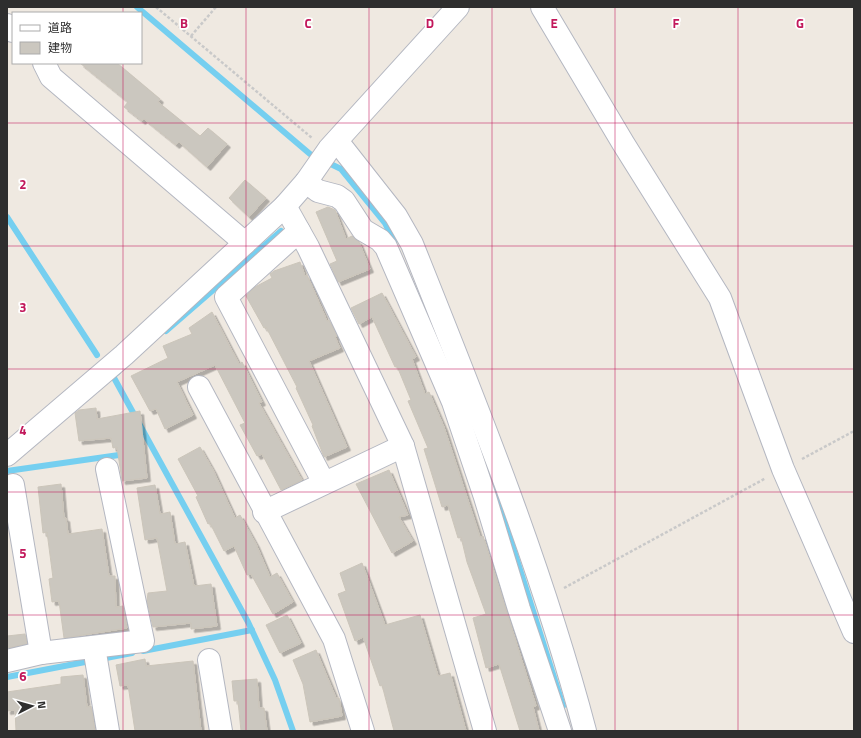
<svg xmlns="http://www.w3.org/2000/svg" width="861" height="738" viewBox="0 0 861 738" font-family="'Titillium Web','Noto Sans JP',sans-serif">
<defs>
<filter id="shadow"><feDropShadow dx="3.5" dy="3.5" stdDeviation="0" flood-color="#0004"/></filter>
</defs>
<rect width="100%" height="100%" fill="#efe9e1"/>
<g fill="none" stroke-linecap="round" stroke-linejoin="round">
<g stroke="#75cff0" stroke-width="6">
<path d="M137,7L310,154L341,169L385,223L394,242"/>
<path d="M7,217L97,355"/>
<path d="M166,331L281,231"/>
<path d="M118,372L113,376L248,622L275,680L293,731"/>
<path d="M485,459L563,706"/>
<path d="M7,471L126,454"/>
<path d="M143,651L252,630"/>
<path d="M7,677L132,653"/>
</g>
</g>
<g fill="#cbc7bf" stroke="#cbc5ba" filter="url(#shadow)">
<path d="M80,63H117L160,99L158,102L200,136L208,128L227,144L207,167L179,142L176,145L144,119L142,121L124,107L128,102Z"/>
<path d="M245,180L266,198L249,217L229,198Z"/>
<path d="M328,207L335,210L346,239L352,236L359,242L370,269L338,282L330,264L337,261L316,212Z"/>
<path d="M300,262L305,276L307,275L327,321L329,320L337,336L335,337L340,348L309,361L347,447L324,457L312,426L313,425L296,388L297,387L266,327L264,328L246,296L255,287L272,278L270,274L274,271Z"/>
<path d="M382,293L416,357L412,359L425,394L429,392L444,427L480,537L483,536L536,706L533,707L539,731H520L499,664L486,668L473,618L486,614L467,562L461,537L458,538L448,505L442,507L424,449L428,448L408,401L411,400L397,366L395,367L372,317L359,324L351,308Z"/>
<path d="M212,312L239,364L242,362L262,402L259,403L302,480L281,490L262,454L257,456L240,425L245,423L215,365L177,382L193,415L165,429L156,409L150,411L131,376L168,358L163,346L192,334L189,328Z"/>
<path d="M96,408L97,419L140,411L147,478L122,481L117,447L113,448L111,438L79,441L75,413L79,410Z"/>
<path d="M200,447L213,470L235,518L240,515L256,544L270,577L277,573L293,602L273,614L251,574L247,575L234,546L224,551L210,523L208,524L196,497L198,496L178,459Z"/>
<path d="M389,470L408,515L399,517L413,541L392,553L356,484Z"/>
<path d="M61,484L64,518H66L68,534L102,529L109,576H115L116,607L123,606L127,628L64,638L59,601L52,602L49,579L53,578L47,532L43,533L38,487Z"/>
<path d="M155,485L160,514L170,512L175,544L185,542L194,586L211,584L217,626L191,629V623L153,627L147,601L148,593L167,591L157,538L145,540L137,488Z"/>
<path d="M362,563L385,625L420,615L438,676L450,673L466,731H394L382,685L380,686L363,637L355,641L338,594L346,591L340,573Z"/>
<path d="M287,615L301,643L280,653L266,625Z"/>
<path d="M25,634L27,644L7,648V636Z"/>
<path d="M316,650L336,698H339L342,716L310,722L303,684L293,660Z"/>
<path d="M145,659L146,666L193,661L201,731H135L128,685L120,686L116,665Z"/>
<path d="M83,675L87,707L91,706L95,731H16L15,710L7,711V692L61,684V677Z"/>
<path d="M257,679L259,708H264L267,731H241L238,701H234L232,681Z"/>
</g>
<g fill="none" stroke-linecap="round" stroke-linejoin="round">
<g stroke="#b4b7c1" stroke-width="24">
<g id="minor">
<path d="M542,7L623,143L720,298L783,469L854,632"/>
<path d="M7,25L13,31"/>
<path d="M44,63L51,77L245,243"/>
<path d="M337,141L396,216L412,244C476,404 541,564 585,731"/>
<path d="M306,182L318,191L337,196L344,201L363,230L380,240L386,247L453,402L485,497L519,609L560,731"/>
<path d="M285,206L308,247L403,446L485,731"/>
<path d="M299,231L226,297L324,483"/>
<path d="M199,387L334,639L363,731"/>
<path d="M7,455L124,355L285,206L306,182L329,149L458,7"/>
<path d="M13,485L41,653"/>
<path d="M264,512L403,446"/>
<path d="M94,647L108,731"/>
<path d="M209,660L221,731"/>
<path d="M7,661L41,653L143,641L107,469"/>
</g>
</g>
<g stroke="#c9c9c9" stroke-width="2.5" stroke-dasharray="3 2" stroke-linecap="butt">
<path d="M156,7L312,138"/>
<path d="M191,36L216,7"/>
<path d="M802,459L854,431"/>
<path d="M564,588L766,478"/>
</g>
<use href="#minor" stroke="#fff" stroke-width="22"/>
</g>
<path fill="none" stroke="#c2185b" stroke-width="1" stroke-opacity="0.55" d="M123,7V13M246,7V731M369,7V731M492,7V731M615,7V731M738,7V731M123,63V731M7,123H854M7,246H854M7,369H854M7,492H854M7,615H854"/>
<g font-size="13" text-anchor="middle" font-weight="bold" fill="#c2185b" stroke="#fff" stroke-width="3.5" stroke-linejoin="round" paint-order="stroke">
<text x="184" y="28">B</text>
<text x="308" y="28">C</text>
<text x="430" y="28">D</text>
<text x="554" y="28">E</text>
<text x="676" y="28">F</text>
<text x="800" y="28">G</text>
<text x="23" y="189">2</text>
<text x="23" y="312">3</text>
<text x="23" y="435">4</text>
<text x="23" y="558">5</text>
<text x="23" y="681">6</text>
</g>
<rect width="861" height="738" fill="none" stroke="#2e2e2e" stroke-width="16"/>
<rect x="12" y="12" width="130" height="52" fill="#ffffff" stroke="#ababab"/>
<rect x="20" y="25" width="20" height="6" fill="#ffffff" stroke="#ababab"/>
<text x="48" y="32" font-size="12" fill="#2e2e2e">道路</text>
<rect x="20" y="42" width="20" height="12" fill="#cbc7bf" stroke="#ababab"/>
<text x="48" y="52" font-size="12" fill="#2e2e2e">建物</text>
<g transform="translate(32 706) rotate(84)" stroke="#ffffff" stroke-width="3" paint-order="stroke">
<path d="M0-3L7 15L0 10L-7 15Z" fill="#2e2e2e"/>
<text y="-6" font-size="11" font-weight="bold" text-anchor="middle" fill="#2e2e2e">N</text>
</g>
</svg>
